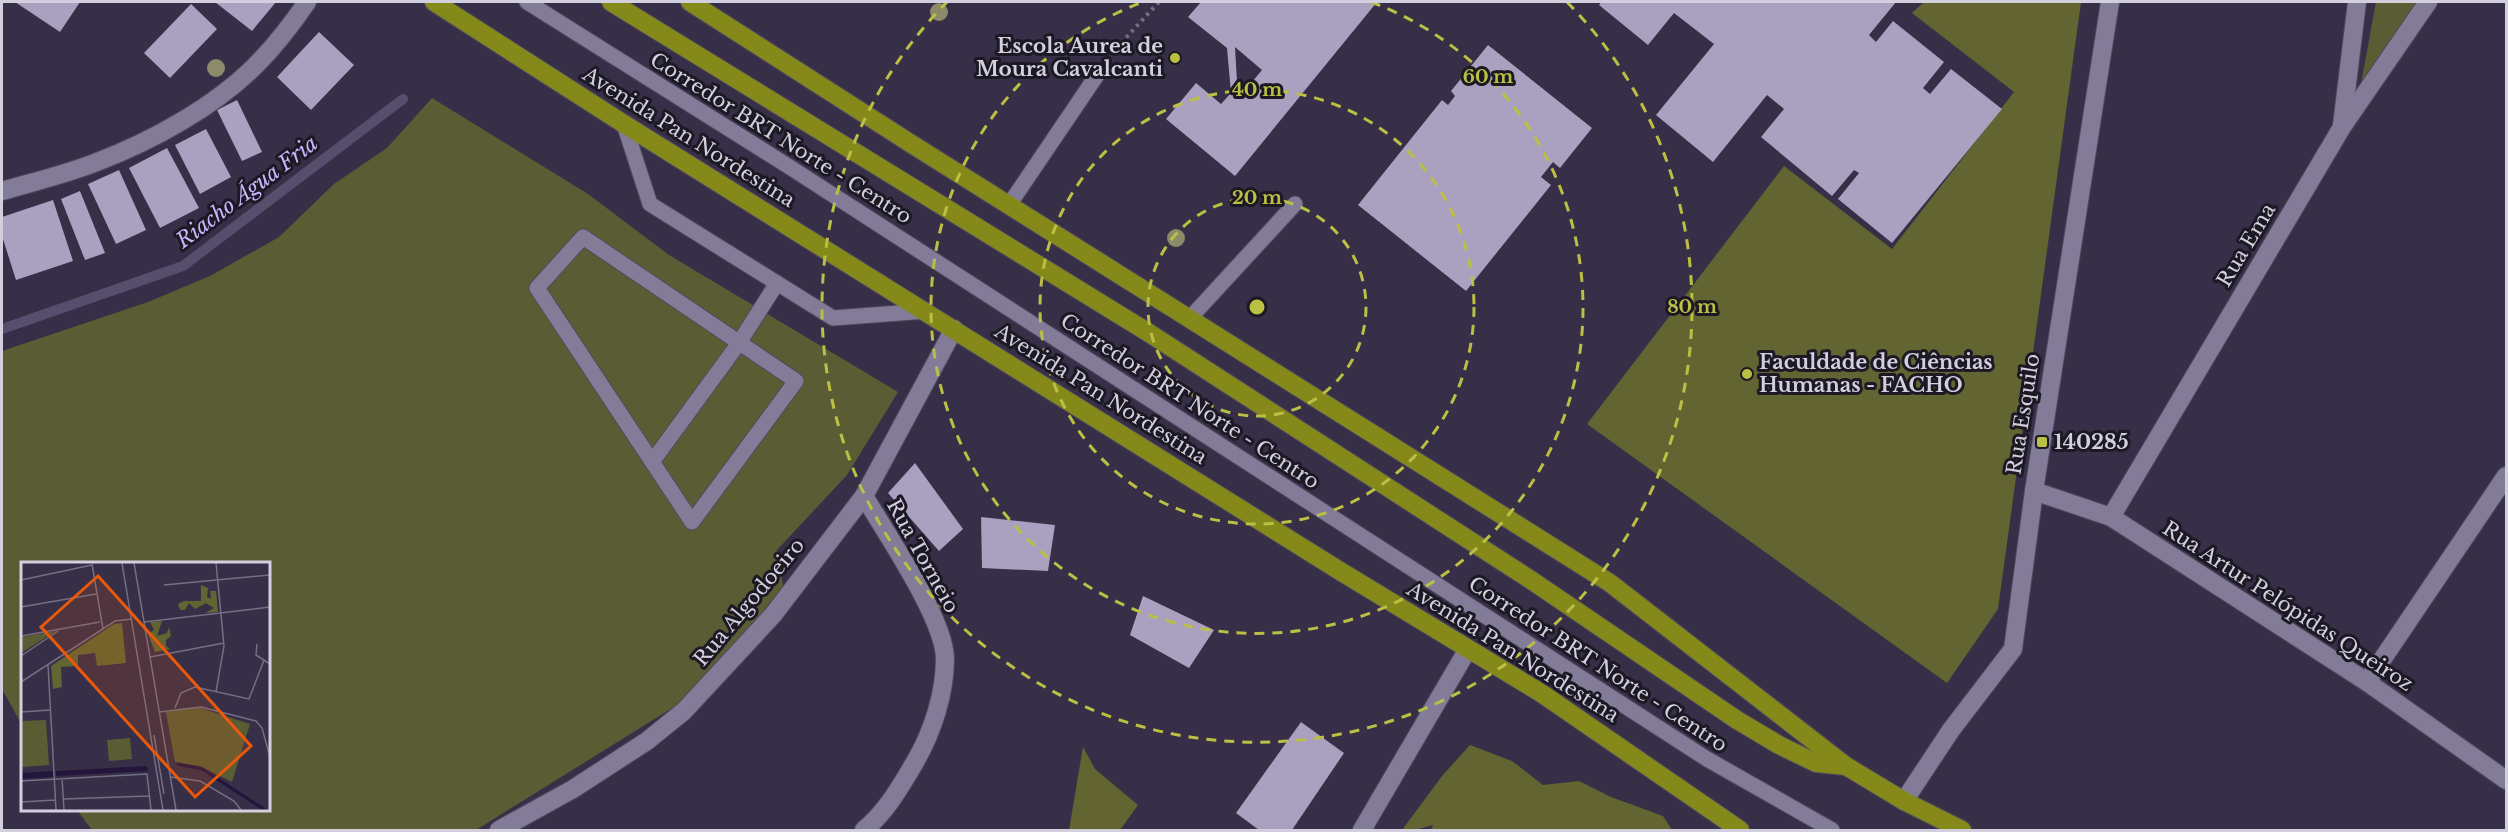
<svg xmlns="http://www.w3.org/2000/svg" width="2508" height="832" viewBox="0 0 2508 832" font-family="'Libre Baskerville',serif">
<rect width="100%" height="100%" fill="#362f47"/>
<g fill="#5a5d34">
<path d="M2376,2H2419L2360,89Z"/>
<path d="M432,98L588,194L669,255L898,392L847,475L777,550L783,586L716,673L677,705L476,830H92L77,810H268V564H22V725L2,689V351L148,302L210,276L279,237L334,184L387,148Z"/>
</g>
<g fill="#626431">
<path d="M1924,2H2081L1998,609L1947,683L1587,424L1784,166L1892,249L2014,92L1912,13Z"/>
<path d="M1470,745L1512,761L1543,785L1579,781L1611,797L1663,816L1672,830H1431L1433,825L1415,830H1402L1442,776Z"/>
<path d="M1083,747L1095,769L1138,805L1120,830H1069Z"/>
</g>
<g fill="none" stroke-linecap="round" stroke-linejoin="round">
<path stroke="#584d6d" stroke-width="10" d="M2,329L183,266L403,99"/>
</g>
<g fill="#a9a1bf" fill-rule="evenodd">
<path d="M15,2H80L60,32Z"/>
<path d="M215,2H276L252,31Z"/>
<path d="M1201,2H1377L1235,176L1166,119L1196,83L1221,104L1231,93L1227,48L1188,17ZM1235,47L1262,70L1238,99Z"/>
<path d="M1601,2H1896L1869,35L1876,42L1893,21L1944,62L1923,88L1930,94L1951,69L2002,109L1892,243L1838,199L1859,173L1854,170L1832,196L1761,137L1784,109L1767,95L1713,162L1656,115L1714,44L1674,13L1648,45L1599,5Z"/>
<path d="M191,4L217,29L170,78L144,53Z"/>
<path d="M319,32L354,65L311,110L277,77Z"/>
<path d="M1488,45L1592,128L1560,168L1553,162L1541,177L1551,185L1466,291L1358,205L1442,100L1448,105L1455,96L1451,91Z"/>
<path d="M237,100L262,152L242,161L217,110Z"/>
<path d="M206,129L231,177L200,194L175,145Z"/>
<path d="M167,148L199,208L160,228L129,168Z"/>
<path d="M119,170L146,230L116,244L88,184Z"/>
<path d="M80,191L105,253L85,260L61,199Z"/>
<path d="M53,200L73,261L16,280L2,236V217Z"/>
<path d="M915,463L963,529L939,551L888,493Z"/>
<path d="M981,517L1055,525L1048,571L982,568Z"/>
<path d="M1143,596L1214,630L1189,668L1130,635Z"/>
<path d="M1301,722L1344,753L1292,830H1259L1236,813Z"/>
</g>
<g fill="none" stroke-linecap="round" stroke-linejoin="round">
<g stroke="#504a5f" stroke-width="17">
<g id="lane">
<path d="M527,2L788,166L1707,759L1832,830"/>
<path d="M624,124L650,204L833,318L926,311"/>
<path d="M1009,205L1097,75"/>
<path d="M583,237L796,381L692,522L537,288Z"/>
<path d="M1190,318L1295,204"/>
<path d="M652,462L739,343L777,283"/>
</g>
</g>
<g stroke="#504a5f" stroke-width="20">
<g id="street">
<path d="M2342,125L2357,2"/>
<path d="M2,191C33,182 67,174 97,162C152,141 214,107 256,65C275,46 292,24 307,2"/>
<path d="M2034,491L2111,517L2367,682L2506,780"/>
<path d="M2111,517L2342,127L2428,2"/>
<path d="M2367,682L2506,476"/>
<path d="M499,830L573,789L647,741L684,711L773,615L864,496L954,329"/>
<path d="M864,830C887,811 900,787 915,762C933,731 945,693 945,658C944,618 886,533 864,496"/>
<path d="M1362,830L1468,649"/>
</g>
</g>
<g stroke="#504a5f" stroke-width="20">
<path id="secondary" d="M1904,801L1951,730L2013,649L2034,491L2110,2"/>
</g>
<g stroke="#504a5f" stroke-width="20">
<g id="highway">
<path d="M434,2L624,124L1340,571L1541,693L1740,830"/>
<path d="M611,2L1149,333L1531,580L1737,720L1779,745L1816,763L1846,766"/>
<path d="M690,2L910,143L1610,583L1846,766L1904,801L1962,830"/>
</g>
</g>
<path stroke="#757084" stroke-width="4" stroke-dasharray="3 4.5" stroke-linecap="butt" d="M1111,54L1159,2"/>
<use href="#lane" stroke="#837c98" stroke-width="15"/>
<use href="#street" stroke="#837c98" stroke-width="18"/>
<use href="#secondary" stroke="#837c98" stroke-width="18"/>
<use href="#highway" stroke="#85891a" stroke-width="18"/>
</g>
<g fill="#8b8a69">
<circle cx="939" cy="12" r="9"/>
<circle cx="216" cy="68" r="9"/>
<circle cx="1176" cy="238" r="9"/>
</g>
<g fill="none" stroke="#bbc044" stroke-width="3" stroke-dasharray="10 8">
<circle cx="1257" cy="307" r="109"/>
<circle cx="1257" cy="307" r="217"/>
<path d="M1371 2A326 326 0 1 1 1143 2"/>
<path d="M1567 2A435 435 0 1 1 947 2"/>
</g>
<g fill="#bbc044" stroke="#1c1924" stroke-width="2">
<circle cx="1175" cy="58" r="6"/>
<circle cx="1747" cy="374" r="6"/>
<rect x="2036" y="436" width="12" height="12" rx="3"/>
</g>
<g text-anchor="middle" stroke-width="6" stroke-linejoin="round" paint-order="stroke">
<g font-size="20" font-weight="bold" fill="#d2cfde" stroke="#1c1924" text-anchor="start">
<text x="1163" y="53" text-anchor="end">Escola Aurea de<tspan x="1163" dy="23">Moura Cavalcanti</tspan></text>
<text x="1759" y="369">Faculdade de Ciências<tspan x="1759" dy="23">Humanas - FACHO</tspan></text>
<text x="2054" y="449">140285</text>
</g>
<g font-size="20" fill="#d2cfde" stroke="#1c1924">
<text transform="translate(689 137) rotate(32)" y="7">Avenida Pan Nordestina</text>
<text transform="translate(781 138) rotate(32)" y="7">Corredor BRT Norte - Centro</text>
<text transform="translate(2246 245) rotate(-59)" y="7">Rua Ema</text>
<text transform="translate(1101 394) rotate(32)" y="7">Avenida Pan Nordestina</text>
<text transform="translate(1190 401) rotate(33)" y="7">Corredor BRT Norte - Centro</text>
<text transform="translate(2023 414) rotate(-81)" y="7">Rua Esquilo</text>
<text transform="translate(923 556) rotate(61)" y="7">Rua Torneio</text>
<text transform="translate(749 602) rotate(-50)" y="7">Rua Algodoeiro</text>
<text transform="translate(2288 606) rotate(33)" y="7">Rua Artur Pelópidas Queiroz</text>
<text transform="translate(1513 652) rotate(32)" y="7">Avenida Pan Nordestina</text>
<text transform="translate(1598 664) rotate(33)" y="7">Corredor BRT Norte - Centro</text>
</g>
<g font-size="21" font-style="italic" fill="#c9b5fd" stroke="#1c1924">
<text transform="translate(247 192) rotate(-37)" y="7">Riacho Água Fria</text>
</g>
</g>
<g transform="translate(21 562)">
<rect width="249" height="249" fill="#362f47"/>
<path d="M35,69L0,91V75ZM176,145L229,162L211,220L179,204L154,200L145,150ZM25,158L28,203L0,205V159ZM109,176L111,197L88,199L86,178Z" fill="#5a5d34"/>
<path d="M180,23L187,26L186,36H190L189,29H195L197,50L184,51L193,46L185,41L174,47L168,41L164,48H159L157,42L163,39H180ZM141,59L136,74L146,71L148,65L150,74L145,78V84L149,87L134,90L127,72L133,68L129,60ZM101,61L105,101L76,104L74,91L57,93V104L40,105L41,125L32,127L30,104L93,62Z" fill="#626431"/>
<path d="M126,204L127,209L35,214V209ZM32,209V215L0,217V211Z" fill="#23153c"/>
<path fill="none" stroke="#23153c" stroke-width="3" d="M156,202L181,207L244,248"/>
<path fill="none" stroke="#746f83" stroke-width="1.5" d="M101,1L142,248M113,1L155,248M71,2L82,67M0,18L71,3M143,23L249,13M0,45L75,32M123,60L249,45M0,74L79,60M236,82L235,93L249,102M0,94L37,69M129,95L203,81M27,103L35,248M0,120L94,59L111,57M195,130L203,84L195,1M154,146L160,131L174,125L228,137L243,98M0,150L29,148M138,150L180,145L235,159L241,166L249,195M133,173L143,232M149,215L179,219L213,239L220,248M41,216L43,248M0,219L126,212L130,248M42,237L128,234M0,240L35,238"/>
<path fill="#e8590c" fill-opacity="0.15" stroke="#e8590c" stroke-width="3" d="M77,14L230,184L174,235L20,65Z"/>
<rect width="249" height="249" fill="none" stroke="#d2cfde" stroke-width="3"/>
</g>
<circle cx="1257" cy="307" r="9" fill="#bbc044" stroke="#1c1924" stroke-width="3"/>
<g font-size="18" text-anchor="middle" font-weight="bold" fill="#bbc044" stroke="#1c1924" stroke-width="6" stroke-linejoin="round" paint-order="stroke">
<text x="1488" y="83">60 m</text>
<text x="1257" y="96">40 m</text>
<text x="1257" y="204">20 m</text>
<text x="1692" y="313">80 m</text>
</g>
<rect width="2508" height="832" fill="none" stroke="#d2cfde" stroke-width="6"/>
</svg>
